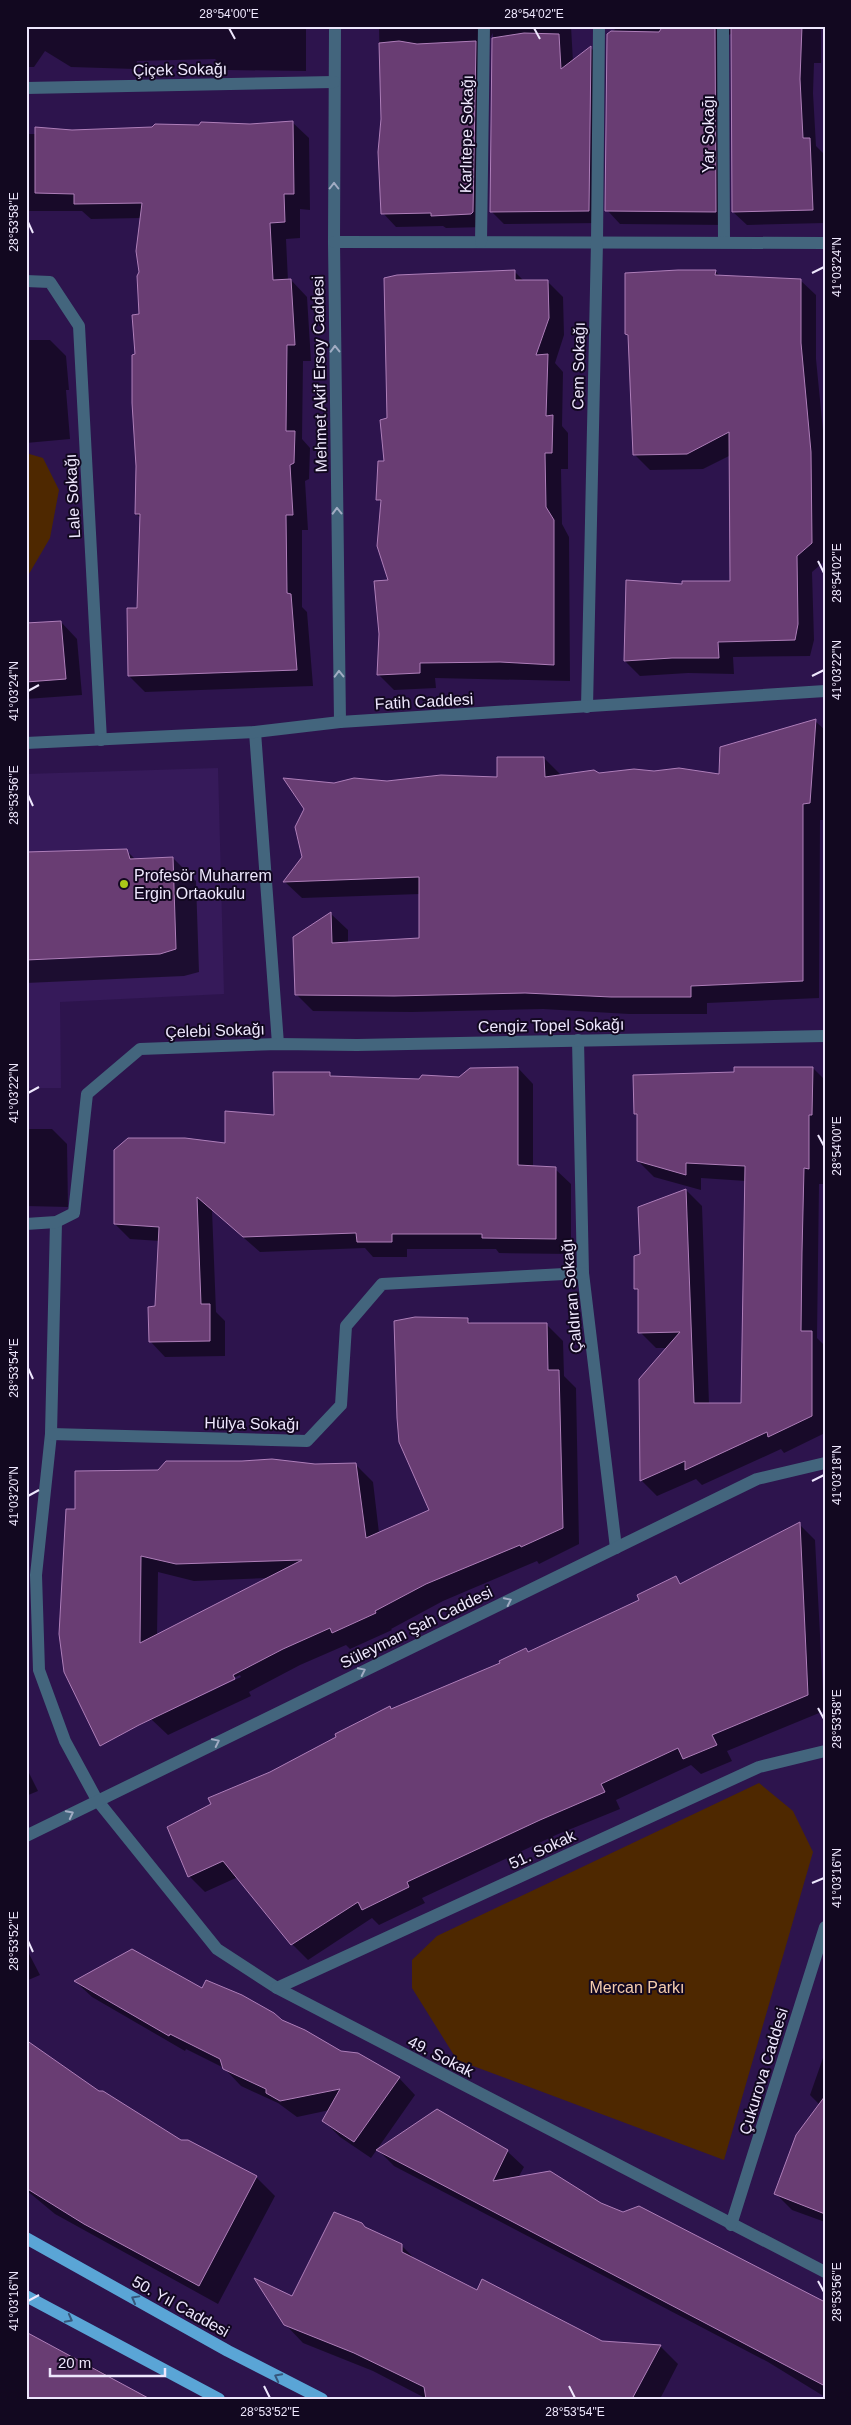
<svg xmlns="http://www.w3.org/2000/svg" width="851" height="2425" viewBox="0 0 851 2425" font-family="Helvetica,sans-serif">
<rect width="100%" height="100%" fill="#2d144d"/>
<path fill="#361a5a" d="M218,768L224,994L60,1002L61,1088H26V774Z"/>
<g fill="#4e2800">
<path d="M26,453L43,458L59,490L50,538L26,579Z"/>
<path d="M759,1783L793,1811L813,1852L724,2160L457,2060L412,1988V1960L437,1936Z"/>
</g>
<g fill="#0007" fill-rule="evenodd">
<path d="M26,26H306V71L226,70L215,59L137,61L135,69L71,67L45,51L34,67H26Z"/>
<path d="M379,26H571L573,62L591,48L604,61L602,223L504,224L491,211L493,33L489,40L485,227L446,228L443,226L396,227L383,213Z"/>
<path d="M619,26H821V63H814L813,93L816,146L823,153L825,223L747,225L733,212L732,33L729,35V225L620,224L607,210L608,35Z"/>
<path d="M292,122L309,138L310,210L300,209V238L286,239L288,281L291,280L307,297L311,361H303L302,439L310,448L309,479L305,481L308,530H302V607L307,612L313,686L145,692L129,676L138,609L141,518L136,514V354L141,315V218L91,219L82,211H26V134H35L39,129L72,132Z"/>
<path d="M514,271L524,281H547L563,297L564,335L555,363L563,372L562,426L568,433V469H561L562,524L569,537L570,681L435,678L436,688L394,690L378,674L390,581L382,504L378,499L385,462L389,419Z"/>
<path d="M715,271L721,277L800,280L816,295V359L825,451V561L812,572L814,640L810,656L733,657L734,674L688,673L640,676L625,661L683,585L731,583V455L703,469L650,470L634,454L629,337L626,334Z"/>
<path d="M26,340H50L66,356L69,390H66L70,439L26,443Z"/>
<path d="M61,622L77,639L82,695L26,699V625Z"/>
<path d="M815,721L825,730V820H820L819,998L707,1003V1014H629L543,1009L412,1012L313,1011L296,994L295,937L331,914L348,930V943L420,939V894L302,898L285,882L303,857L334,784L499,778L544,758L562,776H720Z"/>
<path d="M126,850L136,860L173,858L196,881L199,972L184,976L26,983V853Z"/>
<path d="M518,1068L533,1084V1167L555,1169L571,1184V1254L499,1253L496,1249H407V1257H373L365,1248L260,1252L212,1210L216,1312L225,1321V1356L165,1357L150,1341L157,1308L160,1241L130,1239L115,1224L227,1144L275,1116L329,1073L333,1077L420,1080L459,1078Z"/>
<path d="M813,1068L825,1080V1184H819L817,1338L825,1346V1433L784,1453L781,1449L702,1485L696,1479L657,1496L642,1481L640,1379L668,1348H656L640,1332V1293L635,1288L641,1255L639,1208L686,1190L702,1206L709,1404H742L746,1181L701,1178V1190L654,1177L638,1161V1116L635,1114L736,1074Z"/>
<path d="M26,1129H52L67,1144L68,1207L26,1206Z"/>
<path d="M467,1319L472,1324H546L563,1341L564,1376L576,1388L579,1544L539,1564L537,1561L443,1601L391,1629L392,1630L350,1649L346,1645L300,1665L249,1692L251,1696L168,1735L151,1719L76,1511L159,1471L356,1465L373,1482L379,1533L430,1511ZM158,1572L194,1581L269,1578L157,1636ZM240,1675L241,1677L165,1713V1710Z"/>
<path d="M799,1524L815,1540L824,1711L727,1751L732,1761L701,1774L691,1765L616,1800L620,1809L556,1835L422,1898L425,1903L379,1925L372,1918L308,1960L292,1944L238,1877L205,1892L189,1876L271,1773L390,1708L392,1710L529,1653L641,1600L675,1578L682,1584Z"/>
<path d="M26,1767L38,1791L26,1796Z"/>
<path d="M26,1948L40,1975L26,1981Z"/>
<path d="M76,1982L202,1990L281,2022L341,2053L357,2054L399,2078L415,2095L371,2158L340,2137L324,2121L330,2110L297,2117L278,2103L241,2086L224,2068L186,2049L185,2051L92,1997Z"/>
<path d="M26,2040L98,2092L181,2141L256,2177L275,2196L218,2304L55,2214L26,2190Z"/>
<path d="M823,2058H825V2222L792,2210L776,2194L820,2105L810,2095Z"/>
<path d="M378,2150L507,2151L524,2167L518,2178L601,2204L825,2307V2397L768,2362L394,2166Z"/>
<path d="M367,2229L401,2245L416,2260L478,2292L602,2342L660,2346L678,2364L660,2399H427L373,2371L303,2343L285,2324L293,2297Z"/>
<path d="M33,2336L102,2372L148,2399Z"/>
</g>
<g fill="#693d73" stroke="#ae7eb9" fill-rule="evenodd">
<path d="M663,26H715L716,212L605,211L607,34L611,31L659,32Z"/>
<path d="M731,26H802L800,79L803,138H810L813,210L732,212Z"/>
<path d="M524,33L559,34L561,69L591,46L589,211L490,212L492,38Z"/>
<path d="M399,41L417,44L476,41L473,212L471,214L431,216V213L381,214L378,152L381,119L379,43Z"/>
<path d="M293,121L294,194H284L285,222L270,223L273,280L291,279L295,345H287L286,431H295L294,463L290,465L293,515H286L287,593L291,594L297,670L128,676L127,608H137L140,514H135L136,466L132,403V355L135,354L132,315L139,314L137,276L139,272L136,251L142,203L74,204V194L35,193V127L72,130L152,127L155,124L199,125L201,122L250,124Z"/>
<path d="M515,270V280H548L549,318L536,355L548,354L546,416L553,415L552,453H545L546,507L554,520V665L500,662L420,663V673L377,675L379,634L374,581L388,580L377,546L381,500H376L378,461H384L380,420L387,418L384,278L397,275Z"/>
<path d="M678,270H716L715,275L801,279V343L811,452L812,543L797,556L798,624L795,640L718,642L719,658H672L624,661L626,580L682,584V581H730L729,432L687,454L633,455L628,335L625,334V273Z"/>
<path d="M61,621L66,679L26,682V623Z"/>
<path d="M816,719L810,803L803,804V981L691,986V997H611L525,993L394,996L295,995L293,937L331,912L332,943L419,938V877L283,882L302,857L295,827L304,809L283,778L334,783L354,778L387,781L441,775L497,777V757H544L545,777L594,770L599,773L634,769L654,771L679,768L719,774L720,747Z"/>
<path d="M127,849L130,859L173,857L176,949L160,954L26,960V852Z"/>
<path d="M518,1067V1165L556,1167V1239L482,1238V1234H392V1242H357L356,1233L243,1237L197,1197L201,1304H210V1341L149,1342L148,1307L155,1306L159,1227L114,1224V1150L128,1138H185L225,1143V1111L274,1115L273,1072H330V1076L419,1079L422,1075L459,1077L470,1068Z"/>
<path d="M734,1067H813L812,1115H809V1169L804,1168L802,1252L801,1331H812V1416L768,1437L767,1432L685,1470V1461L640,1481L639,1379L680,1332L638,1333V1289H634V1256L640,1254L638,1207L686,1189L694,1403H741L745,1166L686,1163V1175L637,1161V1114H634L633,1075L734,1072Z"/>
<path d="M415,1317L468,1318V1323H547L548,1370H559L563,1528L521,1547L520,1545L426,1584L375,1611L376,1613L332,1633L330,1628L283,1649L233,1675L235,1679L139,1725L100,1746L64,1672L59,1634L66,1509H75V1471L158,1470L166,1461H242L272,1459L315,1464L356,1463L366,1538L429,1510L399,1442L397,1418L394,1321ZM141,1556L176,1564L302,1560L140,1643Z"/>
<path d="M800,1522L808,1695L712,1735L717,1745L683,1759L678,1748L601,1784L605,1792L540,1820L407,1882L409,1887L362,1910L358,1902L291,1945L223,1861L188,1877L167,1827L211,1804L208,1798L270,1772L336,1737L335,1734L390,1706L391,1709L500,1663L499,1661L526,1648L528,1652L639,1600L637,1595L676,1576L680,1584Z"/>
<path d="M132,1949L202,1988L206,1980L242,1995L274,2013L282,2020L305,2030L341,2051L358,2053L400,2077L354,2142L322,2121L340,2089L280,2101L266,2093V2089L223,2069L220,2059L170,2034L169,2036L74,1981Z"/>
<path d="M26,2040L99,2091H103L181,2140H188L257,2176L199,2286L84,2224L26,2188Z"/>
<path d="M825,2096V2214L774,2194L796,2135Z"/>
<path d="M437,2109L508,2150L493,2181L550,2171L601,2203L623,2212L639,2206L825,2302V2386L376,2150Z"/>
<path d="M334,2212L362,2223L365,2227L402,2244V2252L477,2290L482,2279L602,2341L661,2345L632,2399H426L424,2387L354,2353L284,2325L254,2278L292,2296Z"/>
<path d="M26,2332L150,2399H26Z"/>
</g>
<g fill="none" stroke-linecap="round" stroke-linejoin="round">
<g stroke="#43657d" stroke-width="12">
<path d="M335,26L334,242L340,722"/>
<path d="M723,26L724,242"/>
<path d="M26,88L334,82"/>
<path d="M334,242L825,243"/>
<path d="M481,242L484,26"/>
<path d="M26,281L50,282L79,326L101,740"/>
<path d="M587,707L597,242L599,26"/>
<path d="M255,732L278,1044"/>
<path d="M26,743L255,732L340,722L825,691"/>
<path d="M578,1040L583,1273L616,1548"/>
<path d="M56,1222L51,1434L36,1575L39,1670L65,1741L97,1800L217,1949L277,1988L825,2272"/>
<path d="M26,1224L56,1222L74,1213L87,1094L140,1049L278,1044L357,1045L825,1036"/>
<path d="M51,1434L307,1441L341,1405L346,1326L382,1284L583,1273"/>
<path d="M26,1836L757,1479L825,1463"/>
<path d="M277,1988L759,1767L825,1751"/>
<path d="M731,2225L825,1927"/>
</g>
<g stroke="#5aa5d6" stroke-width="12">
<path d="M26,2238L228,2351L322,2399"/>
<path d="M26,2296L219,2399"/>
</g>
</g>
<defs><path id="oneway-chevron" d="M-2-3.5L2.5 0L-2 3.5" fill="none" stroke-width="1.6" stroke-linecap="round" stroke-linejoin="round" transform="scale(1.25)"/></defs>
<g stroke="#a1acc3">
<use href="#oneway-chevron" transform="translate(334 186) rotate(-90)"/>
<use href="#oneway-chevron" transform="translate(335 349) rotate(-91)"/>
<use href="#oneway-chevron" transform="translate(337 511) rotate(-91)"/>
<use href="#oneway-chevron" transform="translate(339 674) rotate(-91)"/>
<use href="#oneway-chevron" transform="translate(508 1601) rotate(-26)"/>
<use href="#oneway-chevron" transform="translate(362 1671) rotate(-26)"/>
<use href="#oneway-chevron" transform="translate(216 1742) rotate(-26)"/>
<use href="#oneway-chevron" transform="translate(70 1814) rotate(-27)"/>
</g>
<g stroke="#36567b">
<use href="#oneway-chevron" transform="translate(135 2299) rotate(-151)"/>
<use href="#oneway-chevron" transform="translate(69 2319) rotate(28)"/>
<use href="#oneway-chevron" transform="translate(278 2377) rotate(-153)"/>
</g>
<path fill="none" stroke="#eee7fd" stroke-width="2" d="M229,28L235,39M534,28L540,39M28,222L33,233M812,273L824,267M818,561L824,573M812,676L824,670M28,691L39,685M28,795L33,806M28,1093L39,1087M818,1135L824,1146M28,1368L33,1379M812,1481L824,1475M28,1496L39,1490M818,1708L824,1719M812,1883L824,1878M28,1941L33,1952M818,2281L824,2292M28,2301L39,2295M264,2386L270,2398M569,2386L575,2398"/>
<circle fill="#aac718" stroke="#120820" stroke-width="2" cx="124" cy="884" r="5"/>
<g text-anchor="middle" stroke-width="4" stroke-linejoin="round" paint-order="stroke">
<g font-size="16" fill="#eee7fd" stroke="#120820">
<text transform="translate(180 69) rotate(-1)" y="6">Çiçek Sokağı</text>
<text transform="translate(466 134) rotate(-89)" y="6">Karlıtepe Sokağı</text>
<text transform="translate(708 134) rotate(-90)" y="6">Yar Sokağı</text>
<text transform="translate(578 366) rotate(-89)" y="6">Cem Sokağı</text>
<text transform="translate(319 374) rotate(-91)" y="6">Mehmet Akif Ersoy Caddesi</text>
<text transform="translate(72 496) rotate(-93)" y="6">Lale Sokağı</text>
<text transform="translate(424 701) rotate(-3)" y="6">Fatih Caddesi</text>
<text transform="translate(551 1025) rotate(-1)" y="6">Cengiz Topel Sokağı</text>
<text transform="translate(215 1030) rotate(-2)" y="6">Çelebi Sokağı</text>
<text transform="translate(571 1296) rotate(-95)" y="6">Çaldıran Sokağı</text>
<text transform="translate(252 1423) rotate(1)" y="6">Hülya Sokağı</text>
<text transform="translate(416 1627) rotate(-26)" y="6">Süleyman Şah Caddesi</text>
<text transform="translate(542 1849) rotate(-25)" y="6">51. Sokak</text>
<text transform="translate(441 2056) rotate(27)" y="6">49. Sokak</text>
<text transform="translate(763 2071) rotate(-73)" y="6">Çukurova Caddesi</text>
<text transform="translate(181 2306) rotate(29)" y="6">50. Yıl Caddesi</text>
</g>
<g font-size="16" fill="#eee7fd" stroke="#120820" text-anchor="start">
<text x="134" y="881">Profesör Muharrem<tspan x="134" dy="18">Ergin Ortaokulu</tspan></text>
</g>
<g font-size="16" fill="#f5cdae" stroke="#120820">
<text x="637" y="1993">Mercan Parkı</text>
</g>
</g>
<rect width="851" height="2425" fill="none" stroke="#120820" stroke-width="55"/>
<path d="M50 2368v8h115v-8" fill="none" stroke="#eee7fd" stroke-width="2.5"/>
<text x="58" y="2368" font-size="15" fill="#eee7fd" stroke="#120820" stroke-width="4" paint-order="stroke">20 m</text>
<rect x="28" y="28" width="796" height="2370" fill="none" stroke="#eee7fd" stroke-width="2"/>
<g font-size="12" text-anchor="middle" fill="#eee7fd">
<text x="229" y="18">28°54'00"E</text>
<text x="534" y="18">28°54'02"E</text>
<text transform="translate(14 222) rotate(-90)" y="4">28°53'58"E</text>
<text transform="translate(837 267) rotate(-90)" y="4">41°03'24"N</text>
<text transform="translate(837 573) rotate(-90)" y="4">28°54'02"E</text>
<text transform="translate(837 670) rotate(-90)" y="4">41°03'22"N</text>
<text transform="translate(14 691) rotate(-90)" y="4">41°03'24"N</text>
<text transform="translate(14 795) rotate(-90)" y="4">28°53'56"E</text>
<text transform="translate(14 1093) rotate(-90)" y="4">41°03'22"N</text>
<text transform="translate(837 1146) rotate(-90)" y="4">28°54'00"E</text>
<text transform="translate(14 1368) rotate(-90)" y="4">28°53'54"E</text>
<text transform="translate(837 1475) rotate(-90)" y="4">41°03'18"N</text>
<text transform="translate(14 1496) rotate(-90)" y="4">41°03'20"N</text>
<text transform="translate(837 1719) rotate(-90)" y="4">28°53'58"E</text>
<text transform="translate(837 1878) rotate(-90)" y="4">41°03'16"N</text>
<text transform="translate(14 1941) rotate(-90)" y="4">28°53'52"E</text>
<text transform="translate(837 2292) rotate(-90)" y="4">28°53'56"E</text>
<text transform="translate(14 2301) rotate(-90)" y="4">41°03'16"N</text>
<text x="270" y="2416">28°53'52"E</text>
<text x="575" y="2416">28°53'54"E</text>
</g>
</svg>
